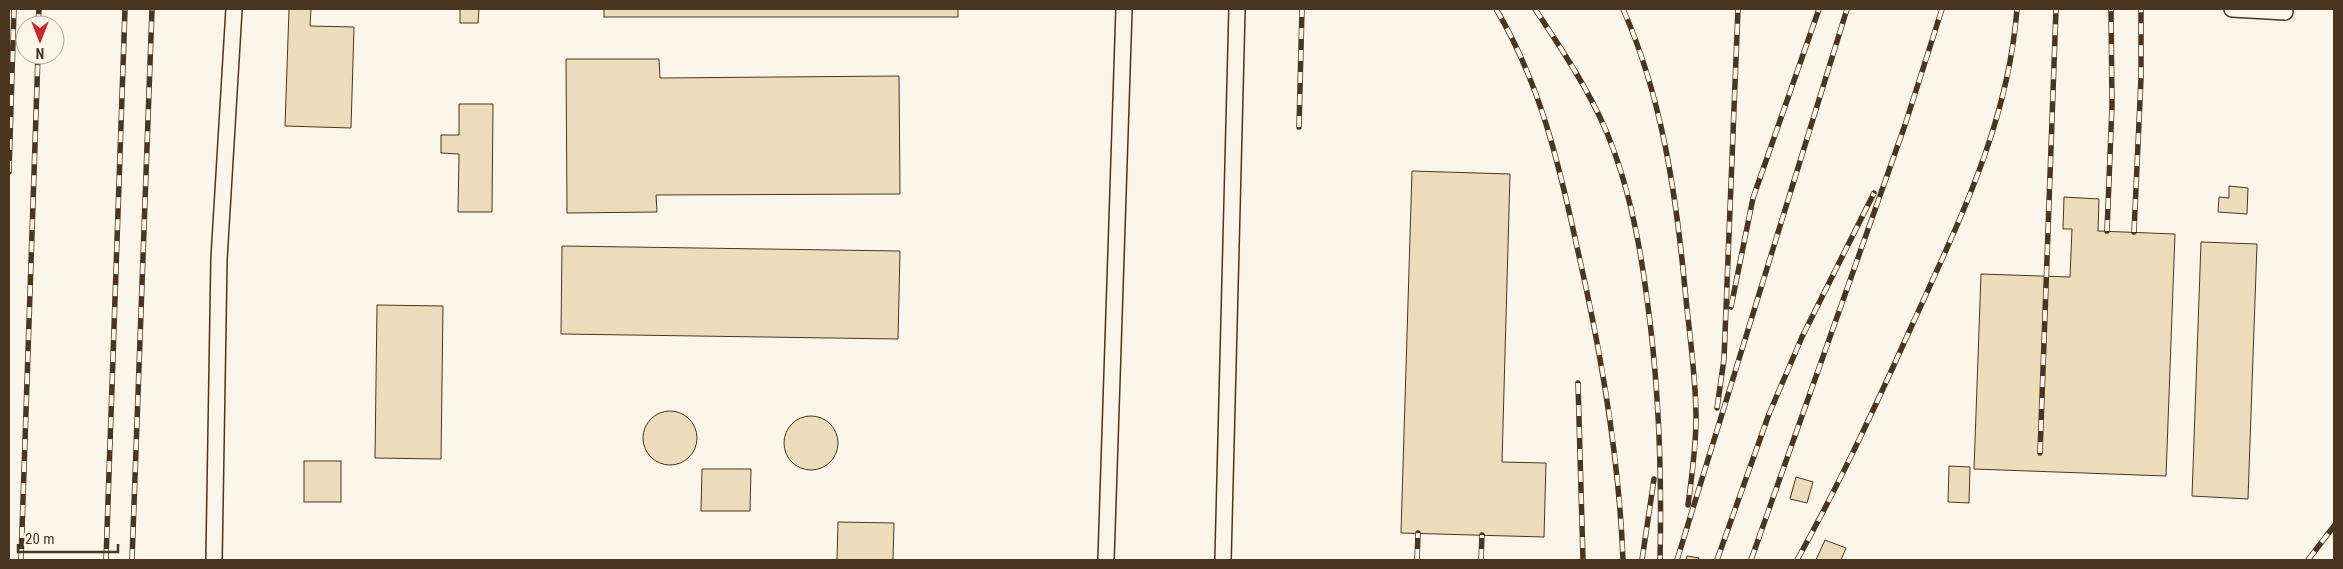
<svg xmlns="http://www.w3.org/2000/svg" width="2343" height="569" viewBox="0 0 2343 569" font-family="'Roboto Condensed',sans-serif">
<rect width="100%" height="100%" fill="#fbf6e9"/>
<g fill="#ecdcbc" stroke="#4a3520">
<path d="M289,9H311L310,26L354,27L351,128L285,126Z"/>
<path d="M460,9H479L478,23H460Z"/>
<rect x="604" y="9" width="354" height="8"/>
<path d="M566,59H659L660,78L899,76L900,194L656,195L657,212L567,213Z"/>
<path d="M459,104H493L492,212H458L459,154L441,153V135H459Z"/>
<path d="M1412,171L1510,174L1502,462L1546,463L1544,537L1401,533Z"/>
<path d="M2229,186L2248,188L2247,214L2218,212L2219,197L2229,198Z"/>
<path d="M2064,197L2099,199L2098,231L2175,234L2166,476L1974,469L1981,274L2070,277L2072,229H2063Z"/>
<path d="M2201,242L2257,244L2248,499L2192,496Z"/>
<path d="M562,246L900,251L898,339L561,334Z"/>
<path d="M377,305L443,306L441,459L375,458Z"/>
<circle cx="670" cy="438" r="27"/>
<circle cx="811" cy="443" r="27"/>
<rect x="304" y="461" width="37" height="41"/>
<path d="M1949,466L1970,467L1969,503L1948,502Z"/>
<path d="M702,469H751L750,511H701Z"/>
<path d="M1796,477L1813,482L1807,503L1790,499Z"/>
<path d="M838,522L894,523L893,560H837Z"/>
<path d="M1825,540L1846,548L1841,560H1816Z"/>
<path d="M1687,556L1699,558L1698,560H1686Z"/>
</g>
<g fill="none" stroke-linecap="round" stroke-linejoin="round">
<g stroke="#4a3520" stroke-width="18">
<g id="service">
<path d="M2232,9L2285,12"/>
<path d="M214,560L219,259L234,9"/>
<path d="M1106,560L1124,9"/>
<path d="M1223,560L1237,9"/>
</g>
</g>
<use href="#service" stroke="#fbf6e9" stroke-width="15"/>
<g stroke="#4a3520" stroke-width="5.5">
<g id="rail">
<path d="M1496,9C1540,83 1559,164 1577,247C1601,351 1619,454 1623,560"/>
<path d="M1535,9C1561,48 1589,90 1607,133C1629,186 1640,243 1647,299C1659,385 1662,473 1660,560"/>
<path d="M1623,9C1662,97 1676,194 1685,289C1689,332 1696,375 1696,418C1696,447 1692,476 1688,505"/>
<path d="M38,25L39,9"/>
<path d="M1299,127L1302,9"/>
<path d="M9,172L14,9"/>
<path d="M2107,231L2112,105L2111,9"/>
<path d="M2134,232L2141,78V9"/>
<path d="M1731,307L1753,198L1819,9"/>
<path d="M1578,383L1583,560"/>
<path d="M1717,408L1724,359L1738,9"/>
<path d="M2040,453L2056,9"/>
<path d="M21,560L38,55"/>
<path d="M106,560L125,9"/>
<path d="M132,560L152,9"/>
<path d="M1417,560L1418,533"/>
<path d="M1481,560L1482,535"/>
<path d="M1642,560L1654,479"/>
<path d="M1677,560L1847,9"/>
<path d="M1717,560L1769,414L1802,337L1874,193"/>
<path d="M1751,560L1905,125L1942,9"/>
<path d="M1797,560C1840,483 1877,403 1913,323C1960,219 2008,124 2017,9"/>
<path d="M2308,560L2334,526"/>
</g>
</g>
<use href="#rail" stroke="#fbf6e9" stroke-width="4" stroke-dasharray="11" stroke-linecap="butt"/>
</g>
<rect width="2343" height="569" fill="none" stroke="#4a3520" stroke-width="20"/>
<g transform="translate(40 40) rotate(180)"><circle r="24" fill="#fbf6e9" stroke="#b4a999"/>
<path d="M0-4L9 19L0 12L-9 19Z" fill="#c62828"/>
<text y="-8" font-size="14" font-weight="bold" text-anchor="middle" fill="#4a3520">N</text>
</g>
<path d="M18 544v8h100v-8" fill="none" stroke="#4a3520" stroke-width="2.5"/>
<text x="25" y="544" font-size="15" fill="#4a3520" stroke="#fbf6e9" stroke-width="4" paint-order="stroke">20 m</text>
</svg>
